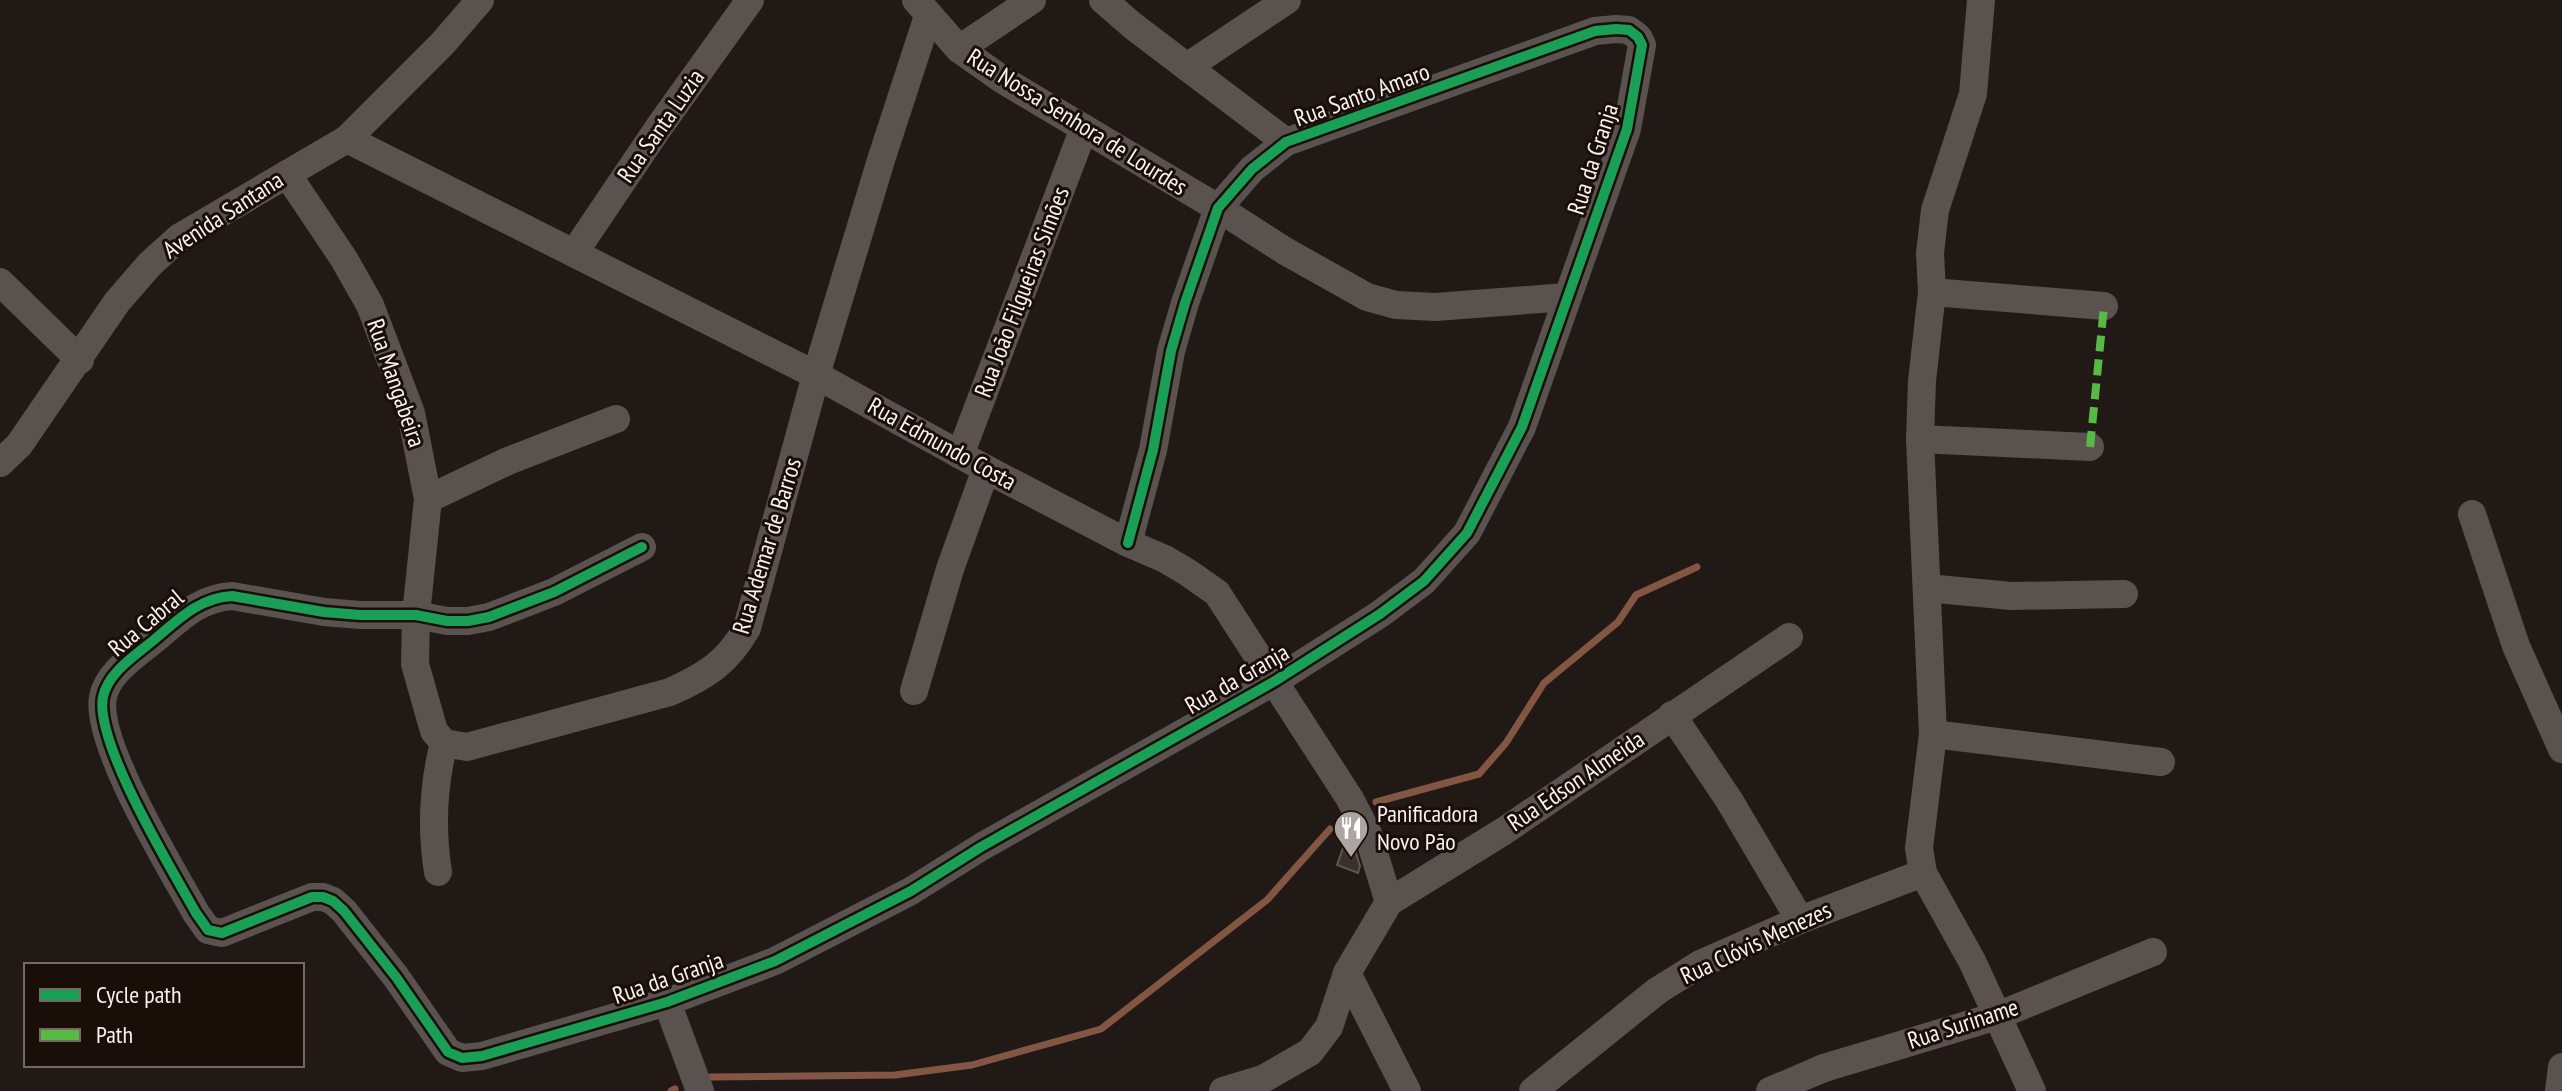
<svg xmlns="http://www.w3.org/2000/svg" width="2562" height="1091" viewBox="0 0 2562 1091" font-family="'PT Sans Narrow',sans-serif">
<rect width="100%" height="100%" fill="#201916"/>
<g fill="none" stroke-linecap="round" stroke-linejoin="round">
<g stroke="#835543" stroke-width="7">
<path d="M1376,802L1479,774L1506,743L1544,683L1618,622L1636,595L1697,567"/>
<path d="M710,1077L895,1075L972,1065L1101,1029L1267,900L1330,829"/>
<path d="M671,1091L675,1089"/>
</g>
</g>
<path fill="#3c302a" stroke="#5e5755" stroke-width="2" d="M1344,845L1355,850L1360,866L1358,873L1337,865Z"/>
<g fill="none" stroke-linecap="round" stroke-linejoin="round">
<g stroke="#5a524f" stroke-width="28">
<path d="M916,0L959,49L1003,80L1218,208L1285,251L1367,297L1396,305L1435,307L1567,297"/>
<path d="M1103,0L1133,26L1286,142"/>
<path d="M1981,0L1973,94L1935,210L1930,253L1932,292L1922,381L1920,439L1933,734L1919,848L1923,873L1972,961L2032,1091"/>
<path d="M959,49L1032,0"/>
<path d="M1187,67L1287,0"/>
<path d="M347,139L816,375L986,469L1128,543L1165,559L1187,572L1217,593L1350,799L1368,834L1389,902"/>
<path d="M287,174L344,259L370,305L411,413L428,499L416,615L415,664L434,731L444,743L467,747L670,692C706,676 727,663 747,628L816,375L881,160L928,16"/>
<path d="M574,253L659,127L750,0"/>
<path d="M0,282L80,360"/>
<path d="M1932,292L2104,306"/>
<path d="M1920,439L2090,447"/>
<path d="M960,455L1084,128"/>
<path d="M0,463L19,445L117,302L150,264L180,237L347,139L443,43L480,0"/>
<path d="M428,499L508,461L616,419"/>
<path d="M2472,514L2516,646L2562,749"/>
<path d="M642,547L554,592L489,617L468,621H447L416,615H360L324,612L232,596C199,598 179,619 155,639C136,655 108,672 103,697C94,742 172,870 196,913L208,930L222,933L312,897H323L333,901L344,911L396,977L448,1052L462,1058L482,1056L667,1002L775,961L911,891L981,847L1275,681L1380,614L1424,581L1467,533L1522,427L1627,129L1642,45L1638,37L1629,30L1616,29L1595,31L1286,142L1252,169L1218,208L1185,303L1171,351L1153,450L1128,543"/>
<path d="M1927,588L2011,596L2124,594"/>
<path d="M914,691L950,569L986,469"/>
<path d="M1672,715L1729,800L1800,920"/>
<path d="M1933,734L2161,762"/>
<path d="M438,872C431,828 433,786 444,743"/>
<path d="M1347,973L1407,1091"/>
<path d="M667,1002L700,1091"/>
<path d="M1223,1091L1263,1079L1310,1052L1329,1027L1347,973L1389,902L1504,831L1789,637"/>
<path d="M1533,1091L1657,991L1700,964L1800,920L1923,873"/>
<path d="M1770,1091L1824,1068L1997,1016L2153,952"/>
<path d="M2559,1091L2562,1067"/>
</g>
<path stroke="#58b947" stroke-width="8" stroke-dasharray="16 8" stroke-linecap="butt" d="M2090,447L2104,306"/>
<g stroke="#1a0e09" stroke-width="15">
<path id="cycleway" d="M642,547L554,592L489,617L468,621H447L416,615H360L324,612L232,596C199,598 179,619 155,639C136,655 108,672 103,697C94,742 172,870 196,913L208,930L222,933L312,897H323L333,901L344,911L396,977L448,1052L462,1058L482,1056L667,1002L775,961L911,891L981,847L1275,681L1380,614L1424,581L1467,533L1522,427L1627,129L1642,45L1638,37L1629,30L1616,29L1595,31L1286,142L1252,169L1218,208L1185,303L1171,351L1153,450L1128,543"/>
</g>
<use href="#cycleway" stroke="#1a9f57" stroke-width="10"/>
</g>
<defs>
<g id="restaurant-pin" transform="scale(1.8)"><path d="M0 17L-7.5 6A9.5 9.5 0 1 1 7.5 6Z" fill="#aea5a2" stroke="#1a0e09"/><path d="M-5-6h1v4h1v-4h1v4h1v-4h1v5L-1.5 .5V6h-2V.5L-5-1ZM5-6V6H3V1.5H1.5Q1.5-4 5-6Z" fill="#fff"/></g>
</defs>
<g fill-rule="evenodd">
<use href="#restaurant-pin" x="1351" y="828"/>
</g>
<g text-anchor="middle" stroke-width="6" stroke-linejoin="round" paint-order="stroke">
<g font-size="24" fill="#fbf1ee" stroke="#1a0e09">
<text transform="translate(1362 95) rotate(-20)" y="8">Rua Santo Amaro</text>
<text transform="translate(1077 122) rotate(32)" y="8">Rua Nossa Senhora de Lourdes</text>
<text transform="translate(661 126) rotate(-55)" y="8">Rua Santa Luzia</text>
<text transform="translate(1593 159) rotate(-72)" y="8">Rua da Granja</text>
<text transform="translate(223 215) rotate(-33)" y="8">Avenida Santana</text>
<text transform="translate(1022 292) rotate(-69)" y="8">Rua João Filgueiras Simões</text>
<text transform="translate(396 383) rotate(71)" y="8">Rua Mangabeira</text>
<text transform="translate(942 444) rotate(29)" y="8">Rua Edmundo Costa</text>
<text transform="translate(767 546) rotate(-73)" y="8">Rua Ademar de Barros</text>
<text transform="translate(146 623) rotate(-40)" y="8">Rua Cabral</text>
<text transform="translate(1237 679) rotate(-30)" y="8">Rua da Granja</text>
<text transform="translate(1576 781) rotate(-34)" y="8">Rua Edson Almeida</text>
<text transform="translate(1756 943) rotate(-25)" y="8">Rua Clóvis Menezes</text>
<text transform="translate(668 978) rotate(-19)" y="8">Rua da Granja</text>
<text transform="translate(1963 1024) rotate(-18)" y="8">Rua Suriname</text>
</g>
<g font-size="24" fill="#fbf1ee" stroke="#1a0e09" text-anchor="start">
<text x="1377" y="822">Panificadora<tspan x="1377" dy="28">Novo Pão</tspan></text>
</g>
</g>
<rect x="24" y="963" width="280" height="104" fill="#1a0e09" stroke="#746965" stroke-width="2"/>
<rect x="40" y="989" width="40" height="12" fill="#1a9f57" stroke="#746965" stroke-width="2"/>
<text x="96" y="1003" font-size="24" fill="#fbf1ee">Cycle path</text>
<rect x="40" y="1029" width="40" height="12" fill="#58b947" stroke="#746965" stroke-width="2"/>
<text x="96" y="1043" font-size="24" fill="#fbf1ee">Path</text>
</svg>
